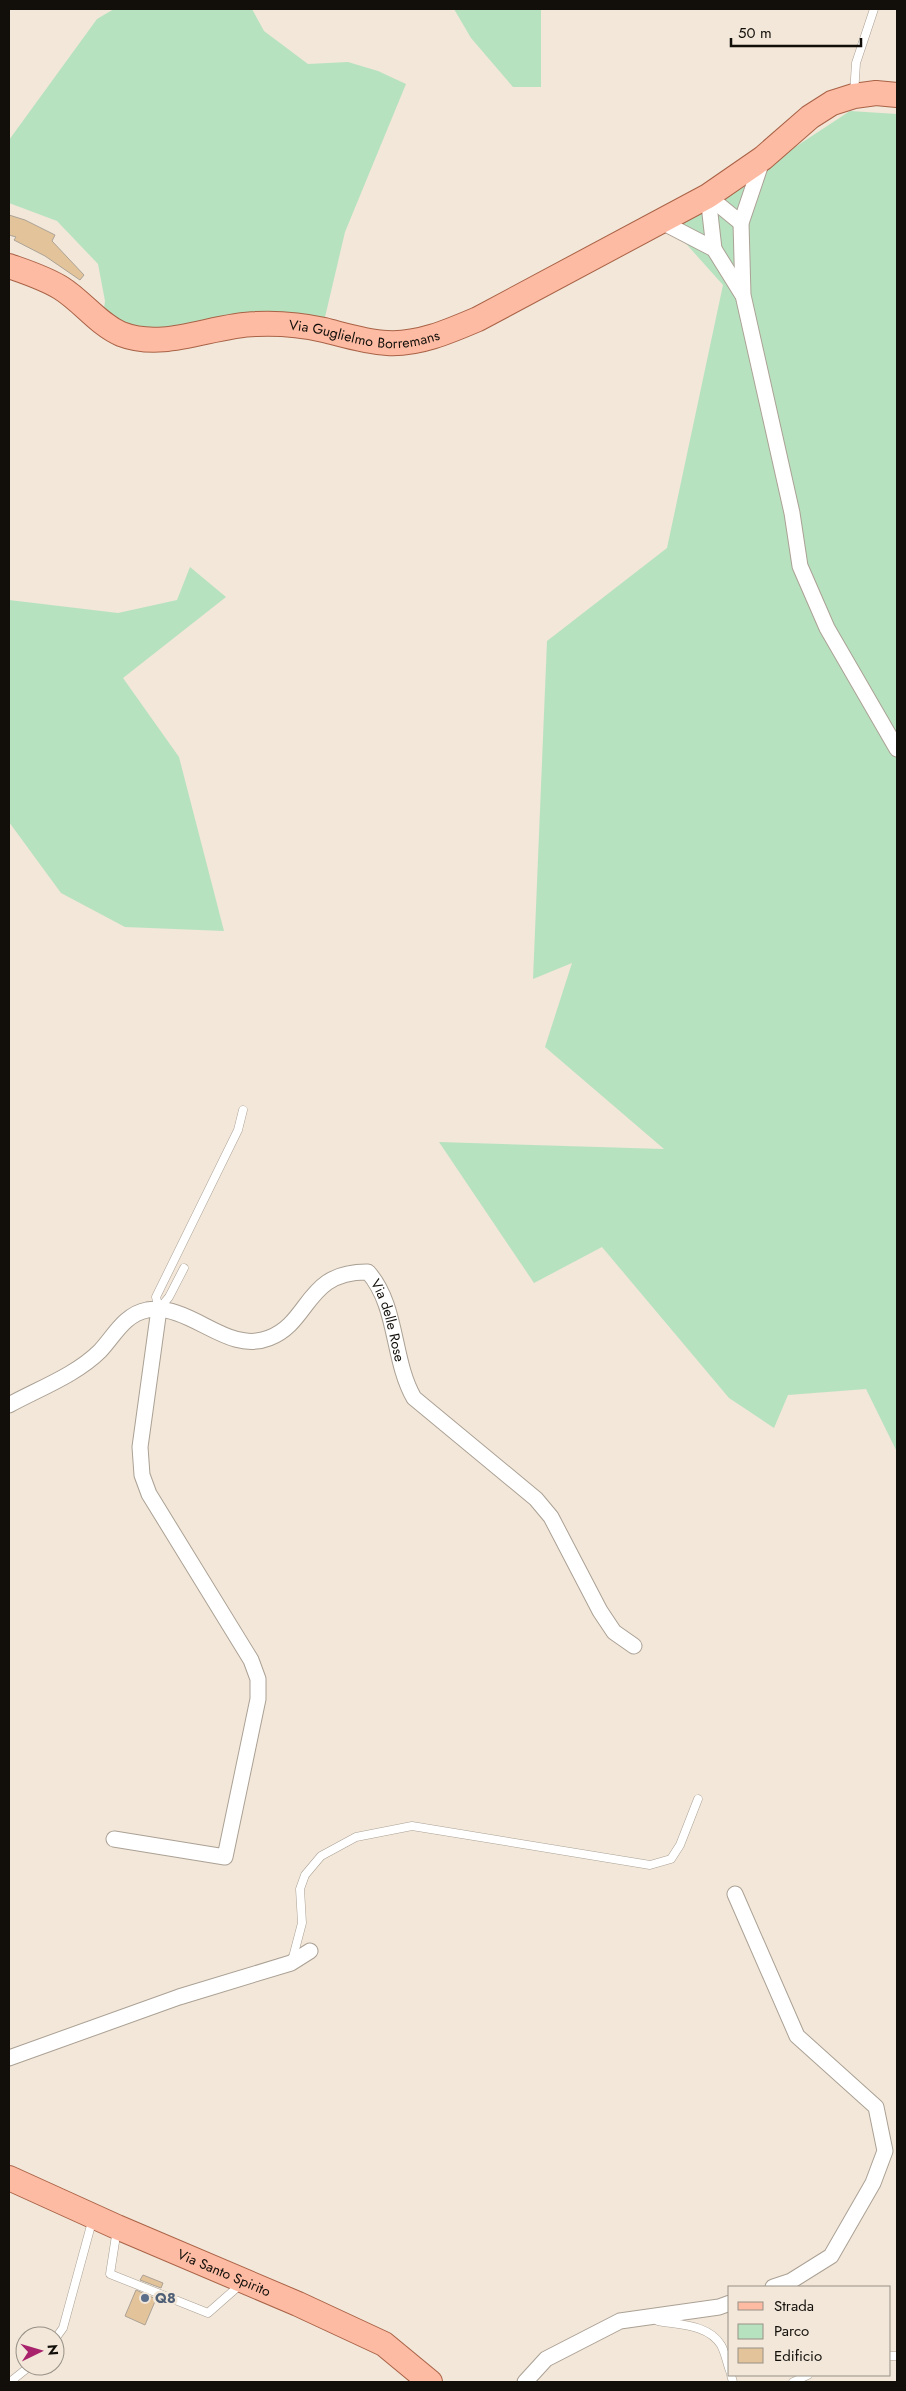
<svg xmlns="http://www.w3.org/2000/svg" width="906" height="2391" viewBox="0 0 906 2391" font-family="Jost,sans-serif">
<rect width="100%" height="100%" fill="#f2e7d9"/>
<g fill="#b7e2c0">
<path d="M114,9H252L264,31L308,64L348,62L378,71L406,84L345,232L322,330L159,340L102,321L105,301L98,264L57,221L9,203V140L97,19Z"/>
<path d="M454,9H541V87H513L471,38Z"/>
<path d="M850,111L897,114V1452L866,1389L788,1395L774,1428L729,1398L602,1247L534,1283L439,1142L664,1149L545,1047L572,963L533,979L547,641L667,548L723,285L672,228Z"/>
<path d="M190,567L226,597L123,678L179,757L224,931L125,927L61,893L9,822V600L118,613L177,600Z"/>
</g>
<g fill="#e3c49a" stroke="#aca295">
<path d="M9,215L25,220L55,235L52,241L84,275L80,280L45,256L14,240L16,237L9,235Z"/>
<path d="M143,2275L163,2283L161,2288L140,2280Z"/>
<path d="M136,2290L156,2299L145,2325L125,2316Z"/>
</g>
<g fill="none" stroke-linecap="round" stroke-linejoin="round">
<g stroke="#aba194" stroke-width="9">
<g id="lane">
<path d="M854,94L856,63L874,9"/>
<path d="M184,1268L169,1297L159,1309L156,1297L238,1130L243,1110"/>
<path d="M292,1961L302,1923L300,1889L305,1875L321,1856L356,1837L412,1826L650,1865L671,1859L680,1845L698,1799"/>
<path d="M117,2229L110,2274L208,2313L241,2284"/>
<path d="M658,2321C679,2325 708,2324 721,2345C725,2352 727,2363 730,2371"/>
<path d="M55,2339L63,2328L93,2218"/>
<path d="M890,2356H897"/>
<path d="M731,2375L733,2382"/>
<path d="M10,2382L30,2366"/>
<path d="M793,2382L808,2375"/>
</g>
</g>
<g stroke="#aba194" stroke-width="17">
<g id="street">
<path d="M763,158L741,223L743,295L792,513L800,566L827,628L897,749"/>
<path d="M708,196L714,249"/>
<path d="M708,196L741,223"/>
<path d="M662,222L714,249L742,294"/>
<path id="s1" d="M9,1405C38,1389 76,1375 100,1351C114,1336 125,1314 147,1310C192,1303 226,1355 269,1338C311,1322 305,1271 368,1272C398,1306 392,1360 414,1398L536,1499L551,1517L600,1611L614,1632L634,1646"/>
<path d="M114,1839L225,1857L258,1699V1679L251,1660L149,1494L142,1475L140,1447L159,1309"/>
<path d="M735,1894L797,2036L876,2107L885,2151L873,2183L831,2256L791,2281L773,2287"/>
<path d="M9,2058L179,1997L291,1963L310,1951"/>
<path d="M525,2382L546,2359L620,2321L719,2307L730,2303"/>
</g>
</g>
<g stroke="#a96246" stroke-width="26">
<g id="primary">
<path id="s2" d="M9,266C26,272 45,278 61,288C82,301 98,324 121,334C165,351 211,325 256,324C278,323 302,325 324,330C344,335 366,342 387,343C418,345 450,331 478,319L708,196L763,158L810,117L832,103L854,96L876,93L897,95"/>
<path id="s3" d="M9,2178L117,2227L298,2304L384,2344L430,2382"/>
</g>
</g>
<use href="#lane" stroke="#fff" stroke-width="8"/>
<use href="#street" stroke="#fff" stroke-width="15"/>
<use href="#primary" stroke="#fdbba3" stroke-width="24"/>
</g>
<circle fill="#5c6f8a" stroke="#f2e7d9" stroke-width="2" cx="145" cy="2298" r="5"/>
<g text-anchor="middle" stroke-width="5" stroke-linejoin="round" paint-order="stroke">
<g font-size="14" fill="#120f0a" stroke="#f2e7d9">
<text dy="5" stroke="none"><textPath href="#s2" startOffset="379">Via Guglielmo Borremans</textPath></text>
<text dy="5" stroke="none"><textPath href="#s1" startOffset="476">Via delle Rose</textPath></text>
<text dy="5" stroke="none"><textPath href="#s3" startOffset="235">Via Santo Spirito</textPath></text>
</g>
<g font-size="14" font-weight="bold" fill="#4e5e75" stroke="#f2e7d9" text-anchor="start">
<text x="155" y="2303">Q8</text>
</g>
</g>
<rect width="906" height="2391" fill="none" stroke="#120f0a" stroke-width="20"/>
<rect x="728" y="2286" width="162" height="90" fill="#f2e7d9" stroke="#989186"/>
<rect x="738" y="2302" width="25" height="8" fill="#fdbba3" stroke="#989186"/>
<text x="774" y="2311" font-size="15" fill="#120f0a">Strada</text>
<rect x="738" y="2324" width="25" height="15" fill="#b7e2c0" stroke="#989186"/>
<text x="774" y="2336" font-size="15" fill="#120f0a">Parco</text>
<rect x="738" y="2348" width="25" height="15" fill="#e3c49a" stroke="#989186"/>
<text x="774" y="2361" font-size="15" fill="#120f0a">Edificio</text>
<g transform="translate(40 2351) rotate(85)"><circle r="24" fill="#f2e7d9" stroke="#989186"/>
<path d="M0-4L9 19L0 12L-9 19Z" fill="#a8226c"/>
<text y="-8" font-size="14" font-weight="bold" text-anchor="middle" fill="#120f0a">N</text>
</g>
<path d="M731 38v8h130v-8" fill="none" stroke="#120f0a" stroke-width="2.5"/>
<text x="738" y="38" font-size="15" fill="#120f0a" stroke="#f2e7d9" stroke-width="4" paint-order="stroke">50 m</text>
</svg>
